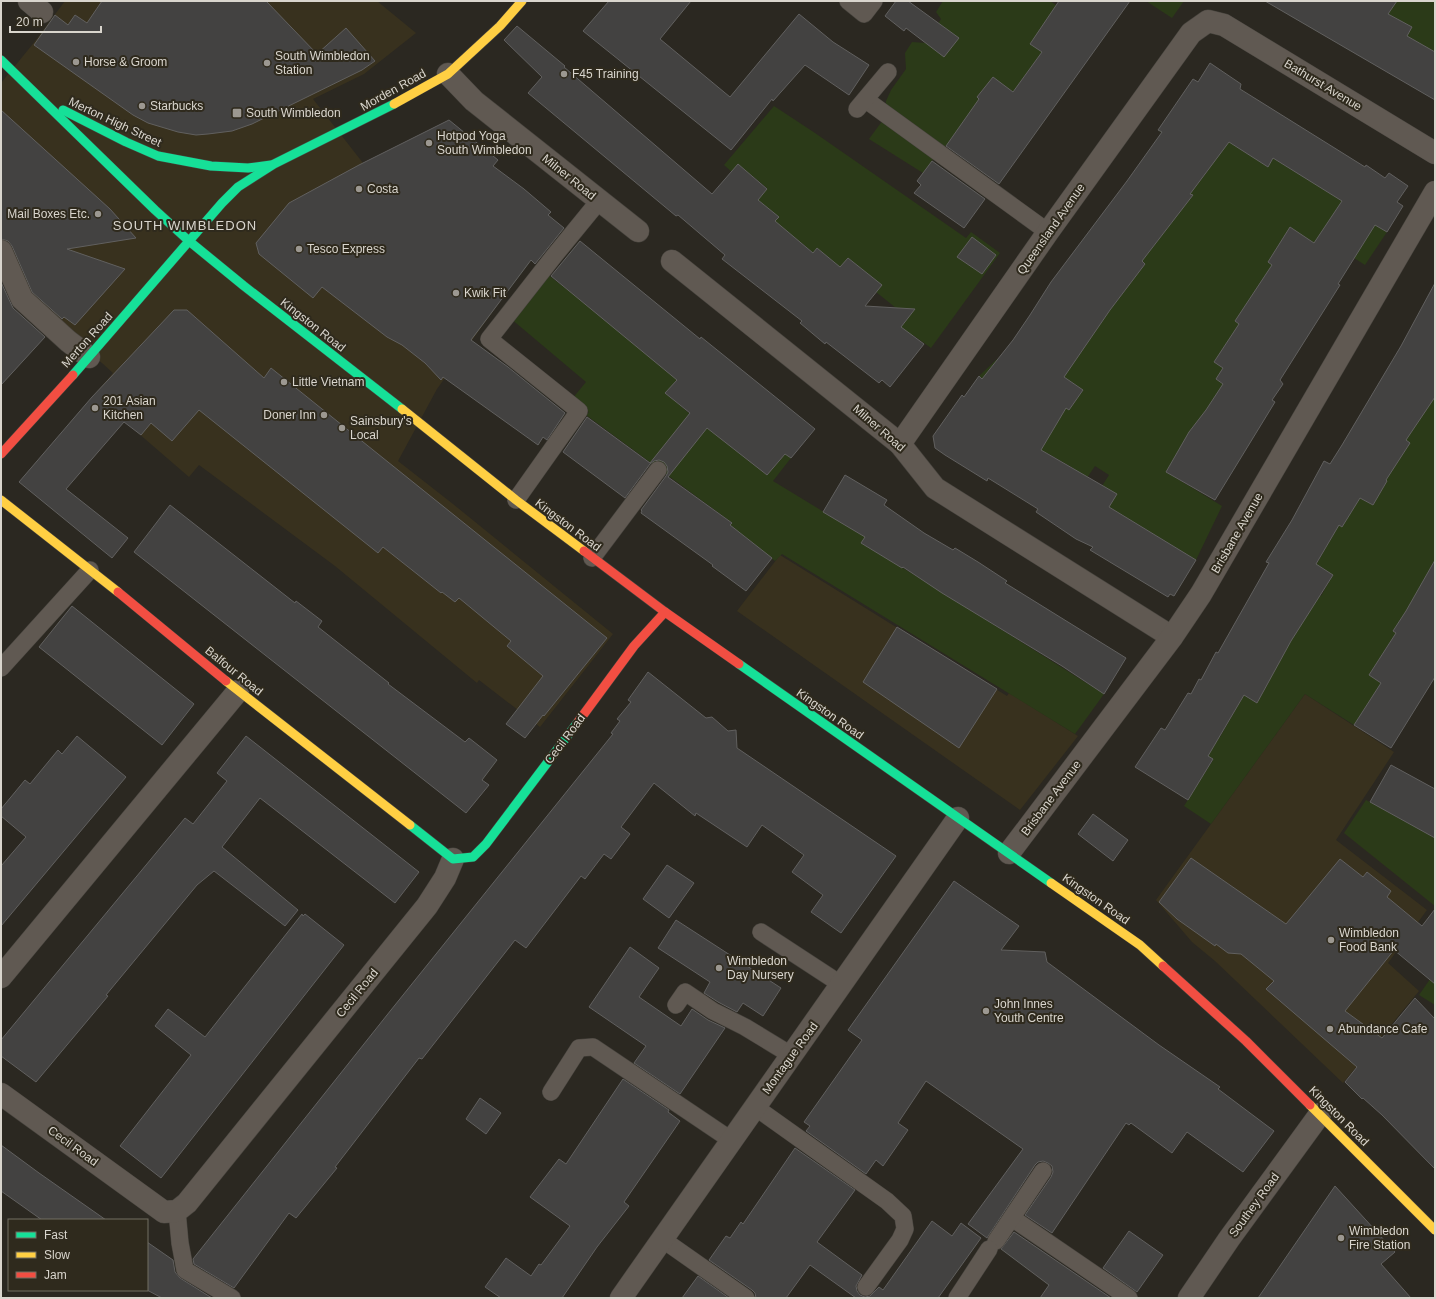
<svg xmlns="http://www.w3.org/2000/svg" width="1436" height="1299" viewBox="0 0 1436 1299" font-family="Arial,sans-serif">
<rect width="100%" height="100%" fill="#2b2821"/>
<g fill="#38311e">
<path d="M65,1H100L130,25L148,1H377L416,33L364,74L313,99L363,163L435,222L509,289L437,389L398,461L453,504L613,634L540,727L479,680L477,683L335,566L199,465L189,477L94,395L113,373L30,298L1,234V83L32,45Z"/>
<path d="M780,555L1007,696L1009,693L1078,736L1020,810L737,611Z"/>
<path d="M1305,694L1394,752L1336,840L1427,910L1388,963L1419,991L1343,1083L1215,961L1192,942L1156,900Z"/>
</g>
<g fill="#2b3a18">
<path d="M943,1H1050L1069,14L1030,44L1042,52L1013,92L993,77L977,97L1000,114L977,144L957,131L945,147L886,106V101L891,90L906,69L905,53L912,42L926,43L941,19L936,12Z"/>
<path d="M1146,1H1184L1172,18Z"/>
<path d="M1383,1H1435V52L1407,36L1412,27L1388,14L1393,7Z"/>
<path d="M1177,104L1268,167L1273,158L1343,201L1362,216L1387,232L1365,265L1354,258L1314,243L1290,227L1268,262L1292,277L1235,321L1248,330L1221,352L1214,362L1223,368L1216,379L1229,388L1166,472L1222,506L1196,560L1109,507L1102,486L1109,475L1095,466L1079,490L1064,483L1073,468L1047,453L1039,466L1033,463L1046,441L1027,430L998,390L979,376L997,359L1069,410L1083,390L1064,377L1110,310L1145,264L1142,261L1192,196L1190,194L1209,169L1158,130Z"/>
<path d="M774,106L815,133L966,238L971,232L1000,253L931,348L913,335L905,345L893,336L906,312L902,308H896L876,292L881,285L848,258L840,268L817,249L813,253L803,244L766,232L779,217L758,200L767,188L750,174L743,182L724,165Z"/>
<path d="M883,120L934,158L923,173L869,139Z"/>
<path d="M547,274L591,308L683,372L666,393L692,416L758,431L740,454L767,475L785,454L791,458L773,481L865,537L861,543L921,579L1104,694L1075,734L782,554L775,561L729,525L731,522L586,415L589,412L572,399L586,382L510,318Z"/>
<path d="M1435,384V569L1393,631L1396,633L1369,675L1381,683L1354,725L1305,694L1211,824L1184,806L1213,760L1203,753L1215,733L1220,737L1244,695L1257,703L1269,682L1260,677L1314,592L1321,596L1333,575L1316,565L1339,525L1342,527L1360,498L1373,505L1387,481L1374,473L1395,466L1410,443L1397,433Z"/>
<path d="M1366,800L1435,838V906L1344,833Z"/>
<path d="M1435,972V1005L1419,995Z"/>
</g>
<g fill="#434241" stroke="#61605f">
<path d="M102,1H266L317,54L346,28L375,61L362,70L252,124L232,131L208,134L196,135L178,132L148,123L133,115L34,45L55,15L68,25L75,15L87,23Z"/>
<path d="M609,1H691L660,39L730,97L799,14L833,42L869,65L849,95L805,65L773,101L772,99L731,150L583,31Z"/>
<path d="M896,1H908L959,38L944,57L906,28L904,31L885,16Z"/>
<path d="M1059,1H1130L999,184L946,146L979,99L977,97L993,77L1013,92L1042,52L1030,44Z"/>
<path d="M1265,1H1397L1388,14L1412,27L1407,36L1435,52V100Z"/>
<path d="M517,26L565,66L564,67L712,194L738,164L767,189L758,200L779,217L775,221L813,253L817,248L840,267L848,258L882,285L865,306L915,309L901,327L924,344L890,387L882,380L879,383L826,342L825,344L800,323L802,321L722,259L725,255L678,215L676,216L528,93L542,77L504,40Z"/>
<path d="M1210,63L1241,84L1240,89L1365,167L1366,165L1385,178L1389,173L1408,186L1397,202L1403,206L1387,232L1375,225L1338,284L1340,285L1280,380L1283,384L1272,400L1275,402L1215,500L1166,472L1189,432L1206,410L1223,384L1216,379L1223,368L1214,362L1239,324L1235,321L1272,265L1268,262L1290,227L1314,243L1342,201L1273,158L1268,167L1229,142L1190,194L1193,195L1142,261L1145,264L1110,310L1064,377L1083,390L1069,410L1066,408L1041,450L1117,494L1109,507L1196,560L1174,596L1170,594L1168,597L1090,550L1093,547L1076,539L1036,512L1038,509L988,478L987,481L945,455L935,448L933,436L962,395L964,397L979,376L982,379L1013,340L1030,315L1051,282L1127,181L1162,132L1158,130L1193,79L1198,82Z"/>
<path d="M1,110L110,209L136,238L67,249L125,269L75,325L64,317L62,319L32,292L12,246L8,241L1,239Z"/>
<path d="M449,120L498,160L493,166L524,189L551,212L548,215L564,228L535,264L531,260L471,340L508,367L565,413L547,440L543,437L538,445L443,377L441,380L425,363L402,345L387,337L322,287L313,298L259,254L256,243L289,203L359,165Z"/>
<path d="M932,161L985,199L964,228L914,193L921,185L917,181Z"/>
<path d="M972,237L996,255L982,274L957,257Z"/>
<path d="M580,241L700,339L701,337L815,429L791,458L785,454L767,475L707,428L668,477L732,523L730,525L772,558L746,591L712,566L713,565L641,513L642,511L641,510L666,476L668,472L667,466L664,462L659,460L654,461L650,464L625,498L563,452L587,417L650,463L690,413L665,393L677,380L551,276Z"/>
<path d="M1,282L13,308L45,337L1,385Z"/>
<path d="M1435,283V397L1406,440L1410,443L1386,480L1387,481L1373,505L1360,498L1342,527L1339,525L1316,564L1333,575L1291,641L1257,703L1244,695L1208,756L1213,759L1188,800L1135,767L1161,728L1165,730L1188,693L1191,694L1199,679L1201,680L1216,652L1218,653L1269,563L1266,562L1292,520L1324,461L1330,464L1342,445L1401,346Z"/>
<path d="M174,310H187L264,378L271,368L607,638L544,716L543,715L525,738L506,724L543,676L507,646L511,641L459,598L455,602L442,592L441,593L383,547L378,553L199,410L172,441L151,423L141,435L124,422L66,489L128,538L112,558L19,482L92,397Z"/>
<path d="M845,475L887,500L884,505L924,533L953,550L955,548L978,562L1007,581L1005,583L1126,658L1104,694L1062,666L942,593L903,567L902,568L861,543L865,537L823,512Z"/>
<path d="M170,505L295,603L296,601L322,621L318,627L389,683L388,684L465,742L469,738L497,760L482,780L489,785L466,813L134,552Z"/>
<path d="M1435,560V677L1391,748L1354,725L1381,683L1369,675L1396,633L1393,631L1406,611Z"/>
<path d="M72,606L194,704L162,745L39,647Z"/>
<path d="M897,627L997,689L959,748L863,682Z"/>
<path d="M648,672L706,718L712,717L728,731L736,730L737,748L896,856L841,933L811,912L823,895L792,872L804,855L762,825L747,847L696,813L695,816L654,783L621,827L630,834L611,859L604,854L585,879L581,876L526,948L515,940L422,1059L419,1058L335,1167L337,1168L296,1218L289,1213L234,1288L194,1264L193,1259L391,1010L613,734L611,733L620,721L617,719L631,702L628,700Z"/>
<path d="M77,736L126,777L1,926V866L26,837L1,816V809L25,780L30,784L58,750L62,754Z"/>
<path d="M246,736L419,872L395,903L260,798L222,847L298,910L285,926L214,871L197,885L106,995L108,996L36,1082L1,1056V1040L185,818L193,824L227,781L217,773Z"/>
<path d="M1391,765L1435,789V838L1370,802Z"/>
<path d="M1093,814L1128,840L1113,861L1078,834Z"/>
<path d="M1191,858L1286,924L1340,859L1363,877L1367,872L1391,891L1387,897L1422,926L1435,909V984L1394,950L1345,1011L1382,1038L1415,998L1435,1019V1169L1382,1115L1363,1098L1362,1099L1345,1082L1357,1067L1266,989L1274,981L1241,954L1228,953L1216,944L1215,946L1177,919L1159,902Z"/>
<path d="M667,865L694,883L669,918L643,899Z"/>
<path d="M954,881L1019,926L1001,950L1045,952L1047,962L1159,1045L1220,1087L1218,1089L1274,1131L1243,1172L1187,1132L1172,1153L1131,1123L1129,1125L1126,1123L1052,1233L1025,1215L1051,1177L1053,1172L1052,1166L1048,1163L1043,1161L1038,1162L1035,1165L987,1238L968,1224L1023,1149L926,1081L898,1123L908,1130L883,1166L876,1160L866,1174L806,1131L810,1126L804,1122L862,1040L848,1030Z"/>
<path d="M302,914L303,916L305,914L344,945L161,1178L120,1146L191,1055L155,1026L168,1009L205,1037Z"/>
<path d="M676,920L781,988L763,1016L743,1003L737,1012L718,1002L704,993L710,982L658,948Z"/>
<path d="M630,947L659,968L639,997L681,1026L692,1009L708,1020L725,1028L680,1094L634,1063L646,1046L589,1007Z"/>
<path d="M623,1079L669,1110L668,1112L680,1121L624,1202L629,1206L597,1247L562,1298H501L485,1287L506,1258L531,1276L539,1264L541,1265L570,1226L530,1197L559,1159L566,1164Z"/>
<path d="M480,1098L501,1113L486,1134L466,1119Z"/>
<path d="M1,1145L39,1173L106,1220H42L18,1203L1,1191Z"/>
<path d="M795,1148L855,1190L817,1242L862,1275L856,1286L857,1291L860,1295L865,1297L870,1296L879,1287L883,1290L932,1221L952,1236L961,1223L981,1238L938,1298H856L810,1265L786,1298H756L755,1293L752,1290L709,1260L726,1236L730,1238L741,1222L743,1224Z"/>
<path d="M1335,1186L1395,1252L1381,1264L1411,1298H1258Z"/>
<path d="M1129,1231L1163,1255L1137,1292L1103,1268Z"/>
<path d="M1014,1232L1111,1298H1040L1049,1285L1001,1249Z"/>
<path d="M147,1242L173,1260L175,1272L180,1278L212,1298H162L147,1290Z"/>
<path d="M698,1276L729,1298H682Z"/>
</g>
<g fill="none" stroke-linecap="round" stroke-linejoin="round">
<g stroke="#46433d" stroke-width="18">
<g id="lane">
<path d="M848,1L864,14L874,1"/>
<path d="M866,100L1048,232"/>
<path d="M857,109L888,72"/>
<path d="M516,500L579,411L489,339L554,256L599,201"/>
<path d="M592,558L658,470"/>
<path d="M1,668L90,570"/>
<path d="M761,932L842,985"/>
<path d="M676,1005L685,992L713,1011L745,1027L791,1055"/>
<path d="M551,1092L579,1048L593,1047L731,1140"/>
<path d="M755,1107L887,1201L903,1216L905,1229L900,1240L866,1287"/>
<path d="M177,1211L180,1243L185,1270L232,1298"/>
<path d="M1012,1218L1129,1298"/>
<path d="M662,1239L746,1298"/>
<path d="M996,1241L1043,1171"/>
<path d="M957,1298L989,1249"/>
</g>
</g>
<g stroke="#46433d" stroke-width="23">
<g id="street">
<path d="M29,1L42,12"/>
<path d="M448,74L474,101L638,231"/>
<path d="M1,251L22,299L68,341L89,357"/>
<path d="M672,261L900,444L935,488L1172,637"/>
<path d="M900,444L1048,232L1191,33L1208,21L1224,25L1435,153"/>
<path d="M1009,853L1172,637L1201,594L1435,192"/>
<path d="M1,977L238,691"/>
<path d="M1,1094L164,1212L177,1211L187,1203L427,906L445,878L453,859"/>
<path d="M621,1298L958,818"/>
<path d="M1189,1298L1229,1239L1320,1114"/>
</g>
</g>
<g stroke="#46433d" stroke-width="10">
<g id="fast">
<path d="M1,60L155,210L189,241L244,286L402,409"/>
<path d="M63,110L126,142L158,156L211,166L248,168L271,165"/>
<path d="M73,375L222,203L238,187L274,164L394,104"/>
<path d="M739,664L1051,883"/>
<path d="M410,825L453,859L473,857L486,844L578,722"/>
</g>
</g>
<g stroke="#46433d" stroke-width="10">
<g id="slow">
<path d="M394,104L448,74L500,26L522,1"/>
<path d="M402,409L516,500L584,551"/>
<path d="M1,500L118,592"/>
<path d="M226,681L410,825"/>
<path d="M1051,883L1140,945L1163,966"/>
<path d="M1310,1105L1435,1230"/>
</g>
</g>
<g stroke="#46433d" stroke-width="10">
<g id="jam">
<path d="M1,454L73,375"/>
<path d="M584,551L665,612L739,664"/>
<path d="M118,592L226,681"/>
<path d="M578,722L634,646L665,612"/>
<path d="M1163,966L1246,1041L1310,1105"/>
</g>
</g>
<use href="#lane" stroke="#605952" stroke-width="17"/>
<use href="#street" stroke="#605952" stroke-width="22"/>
<use href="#fast" stroke="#16e098" stroke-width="9"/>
<use href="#slow" stroke="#ffcf43" stroke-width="9"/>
<use href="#jam" stroke="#f24e42" stroke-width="9"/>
</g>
<g fill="#9c9891" stroke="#2f2a1d" stroke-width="1.5">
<circle cx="76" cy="62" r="4"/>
<circle cx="267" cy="63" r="4"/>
<circle cx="564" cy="74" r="4"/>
<circle cx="142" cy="106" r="4"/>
<rect x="232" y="108" width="10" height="10" rx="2"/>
<circle cx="429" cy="143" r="4"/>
<circle cx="359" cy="189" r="4"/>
<circle cx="98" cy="214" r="4"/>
<circle cx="299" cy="249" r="4"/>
<circle cx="456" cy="293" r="4"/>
<circle cx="284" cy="382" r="4"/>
<circle cx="95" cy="408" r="4"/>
<circle cx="324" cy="415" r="4"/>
<circle cx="342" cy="428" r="4"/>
<circle cx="1331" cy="940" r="4"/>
<circle cx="719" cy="968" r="4"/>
<circle cx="986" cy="1011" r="4"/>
<circle cx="1330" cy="1029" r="4"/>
<circle cx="1341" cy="1238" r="4"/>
</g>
<g text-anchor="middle" stroke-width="4" stroke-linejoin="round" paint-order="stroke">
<g font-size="12" fill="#d9d5cd" stroke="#2f2a1d" text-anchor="start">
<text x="275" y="60">South Wimbledon<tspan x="275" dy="14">Station</tspan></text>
<text x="84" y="66">Horse &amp; Groom</text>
<text x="572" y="78">F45 Training</text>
<text x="150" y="110">Starbucks</text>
<text x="246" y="117">South Wimbledon</text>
<text x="437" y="140">Hotpod Yoga<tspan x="437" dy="14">South Wimbledon</tspan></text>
<text x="367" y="193">Costa</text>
<text x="90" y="218" text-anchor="end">Mail Boxes Etc.</text>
<text x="307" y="253">Tesco Express</text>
<text x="464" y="297">Kwik Fit</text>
<text x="292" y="386">Little Vietnam</text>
<text x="103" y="405">201 Asian<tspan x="103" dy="14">Kitchen</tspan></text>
<text x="316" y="419" text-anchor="end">Doner Inn</text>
<text x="350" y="425">Sainsbury's<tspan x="350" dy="14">Local</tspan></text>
<text x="1339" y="937">Wimbledon<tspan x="1339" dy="14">Food Bank</tspan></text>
<text x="727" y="965">Wimbledon<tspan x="727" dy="14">Day Nursery</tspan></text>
<text x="994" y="1008">John Innes<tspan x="994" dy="14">Youth Centre</tspan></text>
<text x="1338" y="1033">Abundance Cafe</text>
<text x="1349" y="1235">Wimbledon<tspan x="1349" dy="14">Fire Station</tspan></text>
</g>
<g font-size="12" fill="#d9d5cd" stroke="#2f2a1d">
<text transform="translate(1323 85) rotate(31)" y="4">Bathurst Avenue</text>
<text transform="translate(393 90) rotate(-29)" y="4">Morden Road</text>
<text transform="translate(115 122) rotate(25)" y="4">Merton High Street</text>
<text transform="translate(569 177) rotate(39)" y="4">Milner Road</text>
<text transform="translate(1051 229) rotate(-55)" y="4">Queensland Avenue</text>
<text transform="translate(313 325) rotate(38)" y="4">Kingston Road</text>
<text transform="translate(87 340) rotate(-48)" y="4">Merton Road</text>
<text transform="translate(879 428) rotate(41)" y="4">Milner Road</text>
<text transform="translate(568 525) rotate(37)" y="4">Kingston Road</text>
<text transform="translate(1237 533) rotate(-60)" y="4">Brisbane Avenue</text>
<text transform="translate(234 671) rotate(39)" y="4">Balfour Road</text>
<text transform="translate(830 714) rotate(35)" y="4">Kingston Road</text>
<text transform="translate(565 739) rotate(-53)" y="4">Cecil Road</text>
<text transform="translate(1051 798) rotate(-53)" y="4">Brisbane Avenue</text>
<text transform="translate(1096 899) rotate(35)" y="4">Kingston Road</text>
<text transform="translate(357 993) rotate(-51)" y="4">Cecil Road</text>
<text transform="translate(790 1058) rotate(-54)" y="4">Montague Road</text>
<text transform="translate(1339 1116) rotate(45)" y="4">Kingston Road</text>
<text transform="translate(73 1146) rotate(36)" y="4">Cecil Road</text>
<text transform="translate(1254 1205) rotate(-54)" y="4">Southey Road</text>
</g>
<g font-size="13" letter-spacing="1" fill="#d9d5cd" stroke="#2f2a1d">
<text x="185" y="230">SOUTH WIMBLEDON</text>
</g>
</g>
<rect width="1436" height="1299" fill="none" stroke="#d9d5cd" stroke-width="4"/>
<rect x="8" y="1219" width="140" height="72" fill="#2f2a1d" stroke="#736e63"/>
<rect x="16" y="1232" width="20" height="6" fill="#16e098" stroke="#736e63"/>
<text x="44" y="1239" font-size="12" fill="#d9d5cd">Fast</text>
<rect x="16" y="1252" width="20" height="6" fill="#ffcf43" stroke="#736e63"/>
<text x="44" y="1259" font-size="12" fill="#d9d5cd">Slow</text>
<rect x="16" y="1272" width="20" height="6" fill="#f24e42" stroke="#736e63"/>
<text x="44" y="1279" font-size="12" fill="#d9d5cd">Jam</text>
<path d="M10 26v6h91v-6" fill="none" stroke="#d9d5cd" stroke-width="2"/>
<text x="16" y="26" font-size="12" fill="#d9d5cd" stroke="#2f2a1d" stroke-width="3" paint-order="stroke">20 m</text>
</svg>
